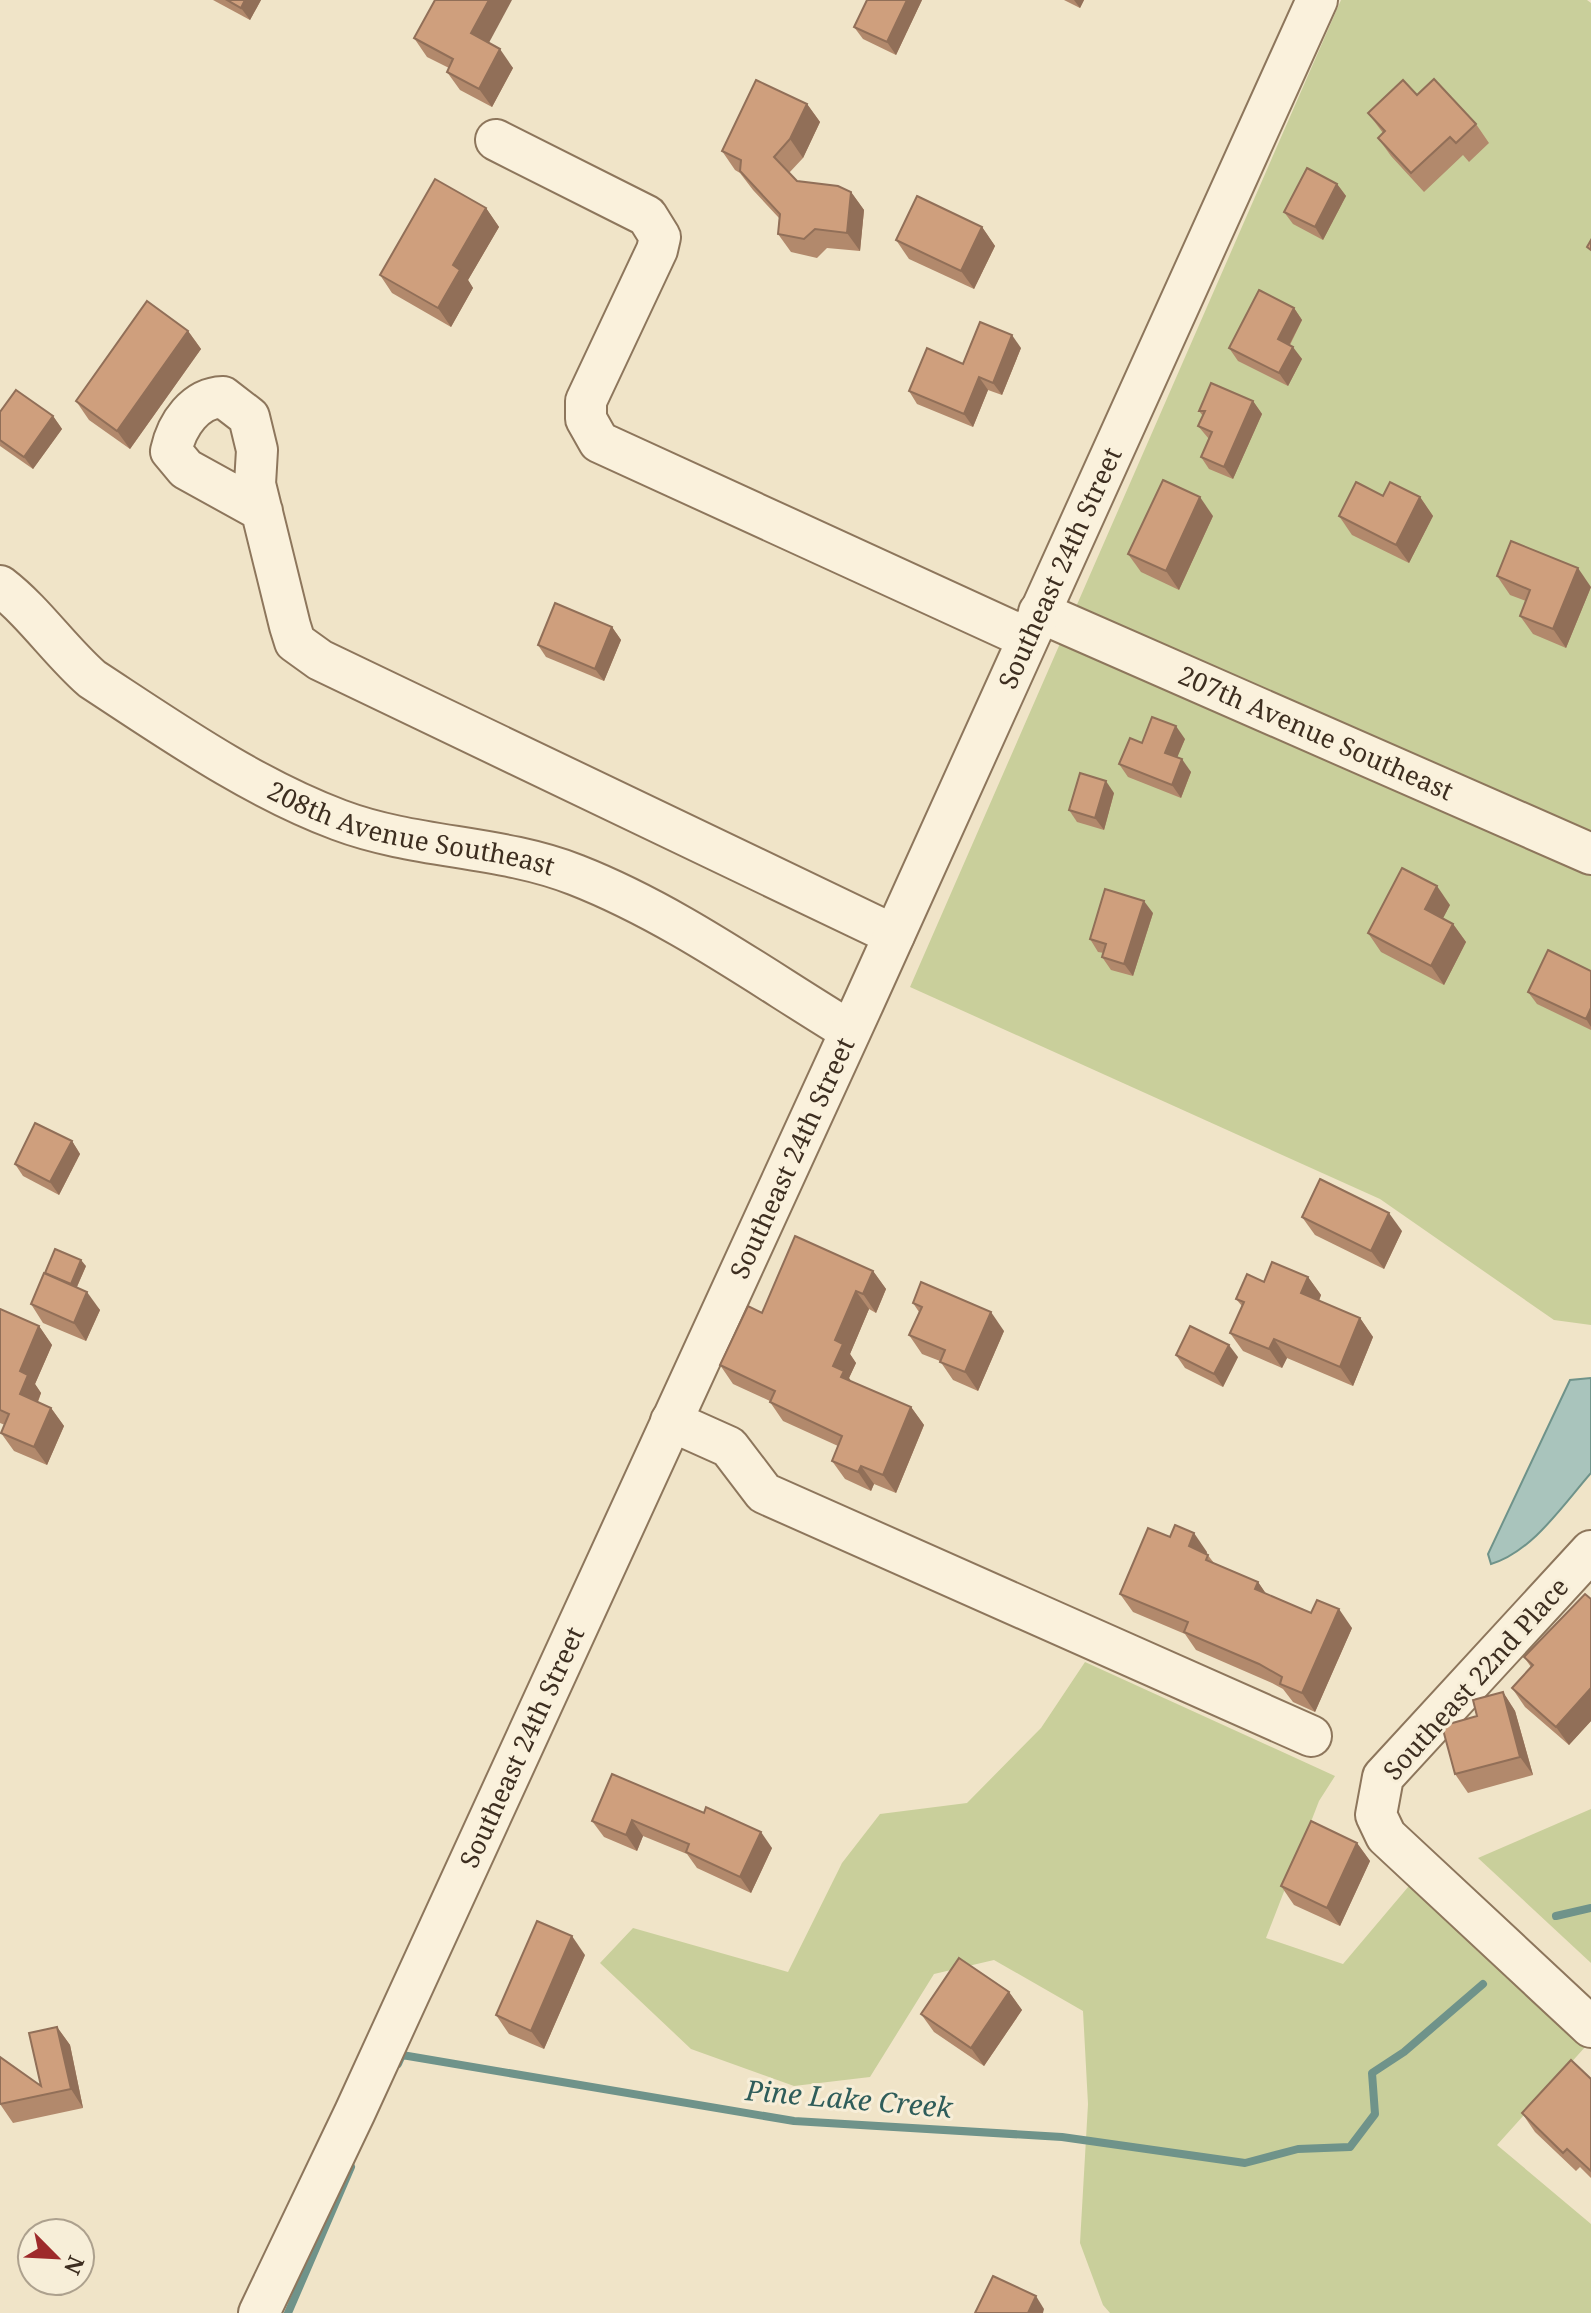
<svg xmlns="http://www.w3.org/2000/svg" width="1591" height="2313" viewBox="0 0 1591 2313" font-family="'Noto Serif',serif">
<rect width="100%" height="100%" fill="#f0e4c8"/>
<g fill="#c9cf9b">
<path d="M1341,0H1587L1591,3V1325L1554,1320L1380,1199L910,987Z"/>
<path d="M1085,1662L1335,1776L1319,1801L1266,1938L1343,1964L1414,1880L1586,2046L1497,2145L1591,2224V2313H1110L1103,2305L1080,2243L1088,2104L1083,2011L994,1960L934,1974L870,2077L794,2086L691,2049L600,1963L633,1928L788,1972L842,1863L880,1814L967,1803L1041,1728Z"/>
<path d="M1591,1809V1963L1478,1858Z"/>
</g>
<path fill="#a9c4bc" stroke="#6f938a" stroke-width="2" d="M1591,1378V1473C1563,1505 1532,1552 1491,1564L1488,1554L1570,1380Z"/>
<g fill="none" stroke-linecap="round" stroke-linejoin="round">
<g stroke="#6f938a" stroke-width="8">
<path d="M1556,1916L1591,1908"/>
<path d="M398,2064L402,2055L794,2121L1062,2137L1245,2163L1298,2149L1350,2147L1375,2114L1372,2073L1404,2052L1483,1984"/>
<path d="M288,2313L351,2167"/>
</g>
<g stroke="#8d765c" stroke-width="44">
<g id="minor">
<path d="M496,140L647,216L660,237L657,250L586,401V419L599,442L1027,638"/>
<path d="M262,511L186,469L171,451C177,424 195,398 223,397L249,417L257,450L255,484L290,626L295,642L320,660L894,935"/>
<path id="s1" d="M0,586C35,613 59,650 92,679C170,730 251,787 339,820C416,849 500,845 576,875C673,913 761,977 850,1031"/>
<path id="s2" d="M1039,612L1591,854"/>
<path d="M671,1421L729,1447L764,1493L1311,1736"/>
<path d="M1591,1551L1383,1777L1376,1815L1386,1836L1591,2027"/>
<path id="s3" d="M259,2313L355,2112L863,1004L1317,0"/>
</g>
</g>
<use href="#minor" stroke="#faf1dc" stroke-width="40"/>
</g>
<g fill="#b2896c">
<path d="M213,0H261L250,20Z"/>
<path d="M867,0H922L896,55L863,39L854,27Z"/>
<path d="M1064,0H1084L1080,8Z"/>
<path d="M414,38L488,43L513,68L492,107L460,90L447,72L449,68L427,57Z"/>
<path d="M1417,95L1476,124L1489,143L1469,162L1463,155L1424,192L1391,156L1378,138L1383,133L1368,113Z"/>
<path d="M807,104L820,122L803,158L789,173L797,181L851,192L864,210L860,251L827,248L817,258L791,252L778,234L779,218L753,190L740,173L735,170L722,151Z"/>
<path d="M1337,184L1346,196L1323,240L1293,224L1284,212Z"/>
<path d="M486,208L499,227L468,280L473,288L451,327L392,293L380,275Z"/>
<path d="M982,227L995,246L974,289L909,259L896,240Z"/>
<path d="M1294,308L1302,320L1290,345L1302,359L1288,386L1238,361L1229,348Z"/>
<path d="M188,331L201,349L130,449L89,420L76,401Z"/>
<path d="M1021,348L1002,395L988,390L973,427L917,404L909,391L963,364Z"/>
<path d="M1253,401L1262,414L1233,479L1209,469L1201,457L1209,439L1198,426L1203,416L1199,411Z"/>
<path d="M0,412L53,416L62,429L33,469L0,446Z"/>
<path d="M1383,496L1420,497L1433,516L1409,563L1352,535L1339,516Z"/>
<path d="M1213,516L1179,590L1141,572L1128,554Z"/>
<path d="M1497,576L1591,587L1566,648L1533,634L1520,616L1526,601L1510,595Z"/>
<path d="M612,627L621,640L604,681L546,657L538,645Z"/>
<path d="M1185,739L1177,757L1191,772L1181,798L1128,777L1119,764L1142,743Z"/>
<path d="M1114,793L1104,830L1077,822L1069,810Z"/>
<path d="M1450,905L1442,919L1453,924L1466,942L1444,985L1381,952L1368,933Z"/>
<path d="M1153,913L1133,976L1111,970L1102,957L1104,953L1098,952L1090,939Z"/>
<path d="M1591,971V1030L1537,1004L1528,992Z"/>
<path d="M72,1141L80,1154L59,1195L23,1176L15,1164Z"/>
<path d="M1302,1217L1402,1231L1384,1269L1315,1235Z"/>
<path d="M86,1266L77,1287L100,1310L86,1341L43,1323L31,1304Z"/>
<path d="M873,1271L886,1289L876,1313L869,1309L850,1354L856,1363L849,1378L851,1382L911,1407L924,1425L896,1493L874,1484L871,1491L845,1479L832,1461L838,1446L783,1421L770,1402V1401L733,1384L720,1365L762,1313Z"/>
<path d="M1308,1277L1321,1295L1319,1301L1360,1318L1373,1337L1353,1386L1287,1358L1282,1368L1243,1351L1230,1333L1242,1306L1236,1299L1264,1282Z"/>
<path d="M913,1303L1004,1331L978,1391L953,1380L940,1361L922,1354L909,1335L919,1312Z"/>
<path d="M0,1309L39,1326L52,1345L35,1384L41,1393L38,1402L51,1408L64,1426L47,1465L14,1451L1,1433L5,1425L0,1423Z"/>
<path d="M1176,1355L1238,1357L1223,1387L1185,1368Z"/>
<path d="M1207,1552V1554L1214,1563L1258,1582L1266,1594L1311,1613L1352,1628L1315,1712L1293,1702L1283,1689L1272,1683L1196,1650L1185,1634L1133,1612L1120,1594Z"/>
<path d="M1591,1599V1721L1569,1745L1525,1707L1512,1688L1531,1667L1524,1657Z"/>
<path d="M1503,1692L1515,1711L1533,1775L1468,1793L1455,1774L1477,1716Z"/>
<path d="M612,1774L772,1848L751,1893L697,1868L687,1854L643,1836L637,1851L604,1837L592,1821Z"/>
<path d="M1357,1843L1370,1861L1340,1926L1294,1905L1281,1886Z"/>
<path d="M585,1955L544,2049L509,2034L496,2015Z"/>
<path d="M1009,1992L1022,2010L984,2066L934,2032L921,2014Z"/>
<path d="M57,2027L70,2045L83,2108L13,2123L0,2104L41,2086Z"/>
<path d="M1591,2079V2178L1580,2167L1576,2171L1535,2132L1522,2113Z"/>
</g>
<g fill="#916f58">
<path d="M245,0H261L250,20L241,8Z"/>
<path d="M489,0H512L484,52L471,33Z"/>
<path d="M907,0H922L896,55L887,42Z"/>
<path d="M1074,0H1084L1080,8Z"/>
<path d="M500,49L513,68L492,107L479,89Z"/>
<path d="M807,104L820,122L803,158L790,139Z"/>
<path d="M1337,184L1346,196L1323,240L1315,227Z"/>
<path d="M851,192L864,210L860,251L847,233Z"/>
<path d="M486,208L499,227L468,280L473,288L451,327L438,308L453,265Z"/>
<path d="M982,227L995,246L974,289L961,271Z"/>
<path d="M1294,308L1302,320L1286,351L1278,339Z"/>
<path d="M188,331L201,349L130,449L117,431Z"/>
<path d="M1012,335L1021,348L1002,395L993,383Z"/>
<path d="M1293,347L1302,359L1288,386L1279,373Z"/>
<path d="M979,377L988,390L973,427L964,414Z"/>
<path d="M1253,401L1262,414L1233,479L1224,467Z"/>
<path d="M53,416L62,429L33,469L24,457Z"/>
<path d="M1200,497L1213,516L1179,590L1166,571Z"/>
<path d="M1420,497L1433,516L1409,563L1396,545Z"/>
<path d="M1578,568L1591,587L1566,648L1553,629Z"/>
<path d="M612,627L621,640L604,681L595,669Z"/>
<path d="M1176,726L1185,739L1174,765L1165,753Z"/>
<path d="M1182,759L1191,772L1181,798L1172,785Z"/>
<path d="M1106,781L1114,793L1104,830L1095,818Z"/>
<path d="M1437,886L1450,905L1438,928L1425,909Z"/>
<path d="M1144,901L1153,913L1133,976L1124,964Z"/>
<path d="M1453,924L1466,942L1444,985L1431,966Z"/>
<path d="M1591,1008V1027L1586,1019Z"/>
<path d="M72,1141L80,1154L59,1195L50,1182Z"/>
<path d="M1389,1213L1402,1231L1384,1269L1371,1251Z"/>
<path d="M81,1260L86,1266L75,1291L71,1284Z"/>
<path d="M873,1271L886,1289L876,1313L863,1294Z"/>
<path d="M1308,1277L1321,1295L1314,1312L1301,1293Z"/>
<path d="M856,1291L869,1309L850,1354L856,1363L849,1378L857,1389L854,1396L833,1366L835,1340Z"/>
<path d="M87,1292L100,1310L86,1341L74,1323Z"/>
<path d="M991,1312L1004,1331L978,1391L965,1372Z"/>
<path d="M1360,1318L1373,1337L1353,1386L1340,1367Z"/>
<path d="M39,1326L52,1345L35,1384L41,1393L33,1413L20,1394V1371Z"/>
<path d="M1274,1339L1287,1358L1282,1368L1269,1349Z"/>
<path d="M1229,1345L1238,1357L1223,1387L1214,1374Z"/>
<path d="M911,1407L924,1425L896,1493L883,1475Z"/>
<path d="M51,1408L64,1426L47,1465L34,1447Z"/>
<path d="M861,1466L874,1484L871,1491L858,1472Z"/>
<path d="M1194,1533L1207,1552L1202,1565L1189,1546Z"/>
<path d="M1258,1582L1271,1601L1255,1589Z"/>
<path d="M1339,1609L1352,1628L1315,1712L1302,1693Z"/>
<path d="M1591,1688V1721L1569,1745L1556,1727Z"/>
<path d="M1503,1692L1515,1711L1533,1775L1520,1757Z"/>
<path d="M632,1820L643,1836L637,1851L626,1835Z"/>
<path d="M761,1832L772,1848L751,1893L740,1877Z"/>
<path d="M1357,1843L1370,1861L1340,1926L1327,1908Z"/>
<path d="M572,1936L585,1955L544,2049L531,2031Z"/>
<path d="M1009,1992L1022,2010L984,2066L971,2048Z"/>
<path d="M57,2027L70,2045L83,2108L71,2089Z"/>
<path d="M1036,2296L1044,2309L1043,2313H1028Z"/>
</g>
<g fill="#cf9f7d" stroke="#916f58" stroke-width="2">
<path d="M227,0H245L241,8Z"/>
<path d="M435,0H489L471,33L500,49L479,89L447,72L453,59L414,38Z"/>
<path d="M867,0H907L887,42L854,27Z"/>
<path d="M1434,79L1476,124L1456,143L1450,137L1411,173L1378,138L1385,131L1368,113L1403,80L1417,95Z"/>
<path d="M756,80L807,104L790,139L774,157L797,181L838,186L851,192L847,233L815,229L804,239L778,234L780,214L740,171L741,160L722,151Z"/>
<path d="M1307,168L1337,184L1315,227L1284,212Z"/>
<path d="M435,179L486,208L453,265L460,270L438,308L380,275Z"/>
<path d="M917,196L982,227L961,271L896,240Z"/>
<path d="M1591,240V250L1587,247Z"/>
<path d="M1259,290L1294,308L1278,339L1293,347L1279,373L1229,348Z"/>
<path d="M147,301L188,331L117,431L76,401Z"/>
<path d="M980,322L1012,335L993,383L979,377L964,414L909,391L927,348L963,364Z"/>
<path d="M1211,383L1253,401L1224,467L1201,457L1212,432L1198,426L1205,411H1199Z"/>
<path d="M16,390L53,416L24,457L0,440V412Z"/>
<path d="M1163,480L1200,497L1166,571L1128,554Z"/>
<path d="M1356,482L1383,496L1390,482L1420,497L1396,545L1339,516Z"/>
<path d="M1511,541L1578,568L1553,629L1520,616L1530,590L1497,576Z"/>
<path d="M555,603L612,627L595,669L538,645Z"/>
<path d="M1152,717L1176,726L1165,753L1182,759L1172,785L1119,764L1130,738L1142,743Z"/>
<path d="M1080,773L1106,781L1095,818L1069,810Z"/>
<path d="M1402,868L1437,886L1425,909L1453,924L1431,966L1368,933Z"/>
<path d="M1105,889L1144,901L1124,964L1102,957L1106,944L1090,939Z"/>
<path d="M1548,950L1591,971V1008L1586,1019L1528,992Z"/>
<path d="M35,1123L72,1141L50,1182L15,1164Z"/>
<path d="M1320,1179L1389,1213L1371,1251L1302,1217Z"/>
<path d="M795,1236L873,1271L863,1294L856,1291L835,1340L843,1344L833,1366L844,1371L841,1377L911,1407L883,1475L861,1466L858,1472L832,1461L842,1436L770,1402L775,1391L720,1365L748,1306L762,1313Z"/>
<path d="M55,1249L81,1260L71,1284L45,1273Z"/>
<path d="M1272,1262L1308,1277L1301,1293L1360,1318L1340,1367L1274,1339L1269,1349L1230,1333L1244,1302L1236,1299L1247,1274L1264,1282Z"/>
<path d="M44,1273L87,1292L74,1323L31,1304Z"/>
<path d="M921,1282L991,1312L965,1372L940,1362L945,1350L909,1335L922,1307L913,1303Z"/>
<path d="M0,1309L39,1326L20,1371L28,1375L20,1394L51,1408L34,1447L1,1433L9,1414L0,1410Z"/>
<path d="M1190,1326L1229,1345L1214,1374L1176,1355Z"/>
<path d="M1175,1525L1194,1533L1189,1546L1208,1555L1206,1560L1258,1582L1255,1589L1311,1613L1317,1600L1339,1609L1302,1693L1280,1684L1282,1677L1259,1664L1184,1632L1188,1622L1120,1594L1148,1528L1170,1537Z"/>
<path d="M1585,1594L1591,1599V1688L1556,1727L1512,1688L1533,1665L1524,1657Z"/>
<path d="M1503,1692L1520,1757L1455,1774L1442,1726L1477,1716L1473,1700Z"/>
<path d="M612,1774L704,1813L706,1807L761,1832L740,1877L686,1852L689,1844L632,1820L626,1835L592,1821Z"/>
<path d="M1311,1821L1357,1843L1327,1908L1281,1886Z"/>
<path d="M537,1921L572,1936L531,2031L496,2015Z"/>
<path d="M959,1958L1009,1992L971,2048L921,2014Z"/>
<path d="M57,2027L71,2089L0,2104V2057L41,2086L29,2033Z"/>
<path d="M1571,2060L1591,2079V2171L1567,2149L1563,2153L1522,2113Z"/>
<path d="M993,2276L1036,2296L1028,2313H975Z"/>
</g>
<g text-anchor="middle" stroke-width="6" stroke-linejoin="round" paint-order="stroke">
<g font-size="26" fill="#3d2e20" stroke="#f7eed8">
<text dy="9" stroke="none"><textPath href="#s3" startOffset="1920">Southeast 24th Street</textPath></text>
<text dy="9" stroke="none"><textPath href="#s2" startOffset="302">207th Avenue Southeast</textPath></text>
<text dy="9" stroke="none"><textPath href="#s1" startOffset="488">208th Avenue Southeast</textPath></text>
<text dy="9" stroke="none"><textPath href="#s3" startOffset="1272">Southeast 24th Street</textPath></text>
<text transform="translate(1476 1679) rotate(-48)" y="9">Southeast 22nd Place</text>
<text dy="9" stroke="none"><textPath href="#s3" startOffset="624">Southeast 24th Street</textPath></text>
</g>
<g font-size="28" font-style="italic" fill="#2f5d5a" stroke="#f7eed8">
<text transform="translate(849 2099) rotate(5)" y="10">Pine Lake Creek</text>
</g>
</g>
<g transform="translate(56 2257) rotate(114)"><circle r="38" fill="#f7eed8" stroke="#ada18e" stroke-width="2"/>
<path d="M0-6L14 30L0 20L-14 30Z" fill="#9e2a2b"/>
<text y="-12" font-size="22" font-weight="bold" text-anchor="middle" fill="#3d2e20">N</text>
</g>
</svg>
